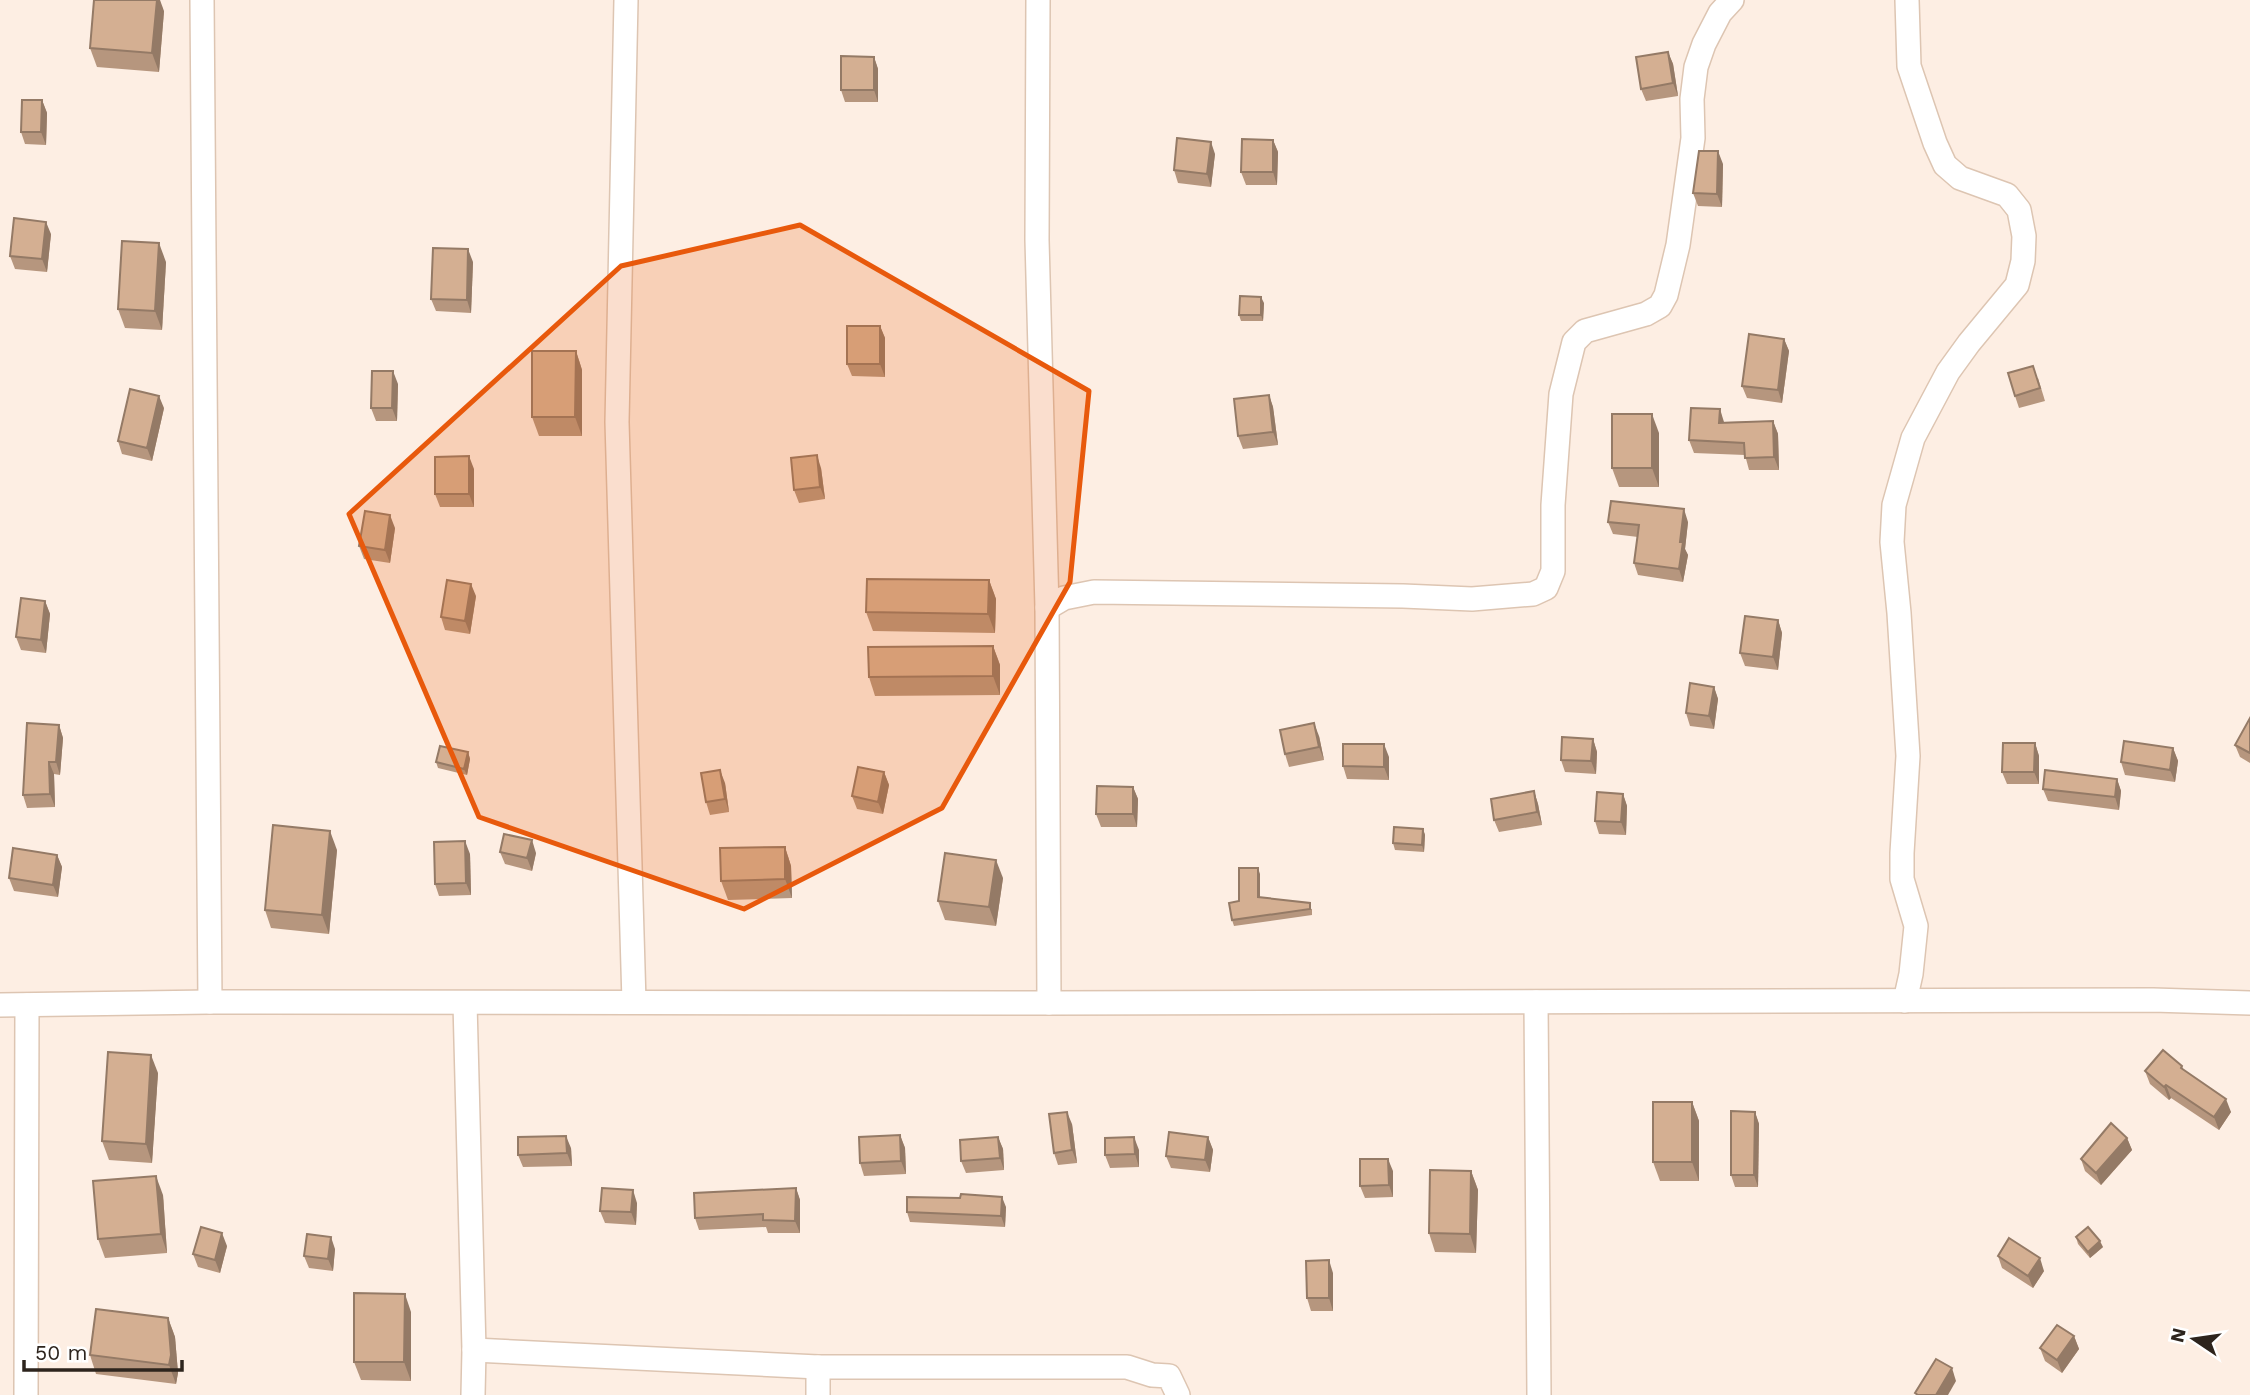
<svg xmlns="http://www.w3.org/2000/svg" width="2250" height="1395" viewBox="0 0 2250 1395" font-family="'Work Sans',sans-serif">
<rect width="100%" height="100%" fill="#fdeee3"/>
<g fill="none" stroke-linecap="round" stroke-linejoin="round">
<g stroke="#ddc5b2" stroke-width="26">
<g id="minor">
<path d="M202,0L210,1002"/>
<path d="M626,0L617,422L634,1002"/>
<path d="M1038,0L1037,240L1047,608L1049,1003"/>
<path d="M1047,608L1064,598L1094,592L1403,596L1472,599L1533,594L1546,588L1553,571V505L1561,394L1574,342L1585,331L1646,314L1660,306L1666,295L1678,245L1693,138L1692,99L1696,67L1704,44L1720,13L1732,0"/>
<path d="M1905,1001L1911,974L1916,926L1902,879V853L1908,756L1899,613L1892,542L1894,505L1913,438L1948,372L1969,343L2017,285L2023,261L2024,236L2019,210L2007,195L1960,178L1945,165L1935,143L1909,66L1907,0"/>
<path d="M1536,1002L1539,1395"/>
<path d="M465,1003L474,1350L473,1395"/>
<path d="M0,1005L210,1002L1049,1003L2153,1000L2250,1003"/>
<path d="M474,1350L818,1367H1127L1152,1375L1169,1376L1178,1395"/>
<path d="M818,1367V1395"/>
<path d="M26,1395L27,1005"/>
</g>
</g>
<use href="#minor" stroke="#fff" stroke-width="23"/>
</g>
<g fill="#b6967e">
<path d="M164,11L159,72L97,67L90,48Z"/>
<path d="M1668,52L1673,64L1678,96L1646,101L1641,89Z"/>
<path d="M874,57L878,69V102H845L841,90Z"/>
<path d="M42,100L47,113L46,145L25,144L21,132Z"/>
<path d="M1273,140L1278,152L1277,185H1246L1241,172Z"/>
<path d="M1215,154L1211,187L1178,183L1174,170Z"/>
<path d="M1723,164L1722,207L1698,206L1693,193Z"/>
<path d="M51,234L47,272L15,269L10,256Z"/>
<path d="M166,262L162,330L125,328L118,309Z"/>
<path d="M473,262L471,313L436,311L431,299Z"/>
<path d="M1264,303L1263,321H1241L1239,315Z"/>
<path d="M880,326L885,338V377L852,376L847,364Z"/>
<path d="M1784,339L1789,351L1782,403L1747,398L1742,386Z"/>
<path d="M576,351L582,370V436H539L532,417Z"/>
<path d="M2038,378L2045,401L2019,408L2015,396Z"/>
<path d="M398,384L397,421H376L371,408Z"/>
<path d="M1269,395L1273,407L1278,445L1243,449L1238,436Z"/>
<path d="M164,408L152,461L122,454L118,441Z"/>
<path d="M1773,421L1778,434L1779,470H1749L1745,455L1694,453L1689,440L1724,422Z"/>
<path d="M1659,433V487H1619L1612,468Z"/>
<path d="M821,468L825,499L799,503L794,490Z"/>
<path d="M474,469V507H440L435,494Z"/>
<path d="M1608,522H1688L1685,549L1688,555L1683,582L1638,575L1634,563L1638,537L1613,534Z"/>
<path d="M395,528L390,563L364,559L359,546Z"/>
<path d="M989,580L996,599L995,633L873,631L866,612Z"/>
<path d="M476,596L470,634L445,630L441,617Z"/>
<path d="M45,601L50,614L46,653L21,650L16,637Z"/>
<path d="M1778,620L1782,633L1778,670L1745,666L1740,653Z"/>
<path d="M993,646L1000,665V695L875,696L869,677Z"/>
<path d="M1714,687L1718,699L1714,729L1690,726L1686,713Z"/>
<path d="M2250,718V763L2240,757L2235,745Z"/>
<path d="M59,725L63,738L60,775L54,774L55,807L27,808L23,795Z"/>
<path d="M1319,736L1324,760L1289,767L1285,754Z"/>
<path d="M1593,739L1597,752L1596,774L1565,772L1561,760Z"/>
<path d="M2035,743L2039,756V784H2007L2002,772Z"/>
<path d="M2173,748L2178,761L2175,782L2125,775L2121,762Z"/>
<path d="M468,752L470,759L467,775L438,768L436,762Z"/>
<path d="M1389,757V780L1347,779L1343,766Z"/>
<path d="M884,772L889,785L883,814L857,809L852,796Z"/>
<path d="M2117,779L2121,791L2119,810L2048,801L2043,789Z"/>
<path d="M725,783L729,812L710,815L706,802Z"/>
<path d="M1133,787L1138,799L1137,827H1101L1096,814Z"/>
<path d="M1534,791L1538,804L1542,825L1499,832L1494,820Z"/>
<path d="M1623,794L1627,806L1626,835L1599,834L1595,821Z"/>
<path d="M1423,829L1425,835L1424,852L1395,850L1393,843Z"/>
<path d="M785,847L791,866L792,898L728,900L721,881Z"/>
<path d="M337,850L329,934L271,928L265,910Z"/>
<path d="M500,852L536,853L532,871L505,864Z"/>
<path d="M470,854L471,895L439,896L435,884Z"/>
<path d="M57,855L62,867L58,897L14,891L9,878Z"/>
<path d="M1260,874V897L1312,909V915L1234,926L1232,920L1239,901Z"/>
<path d="M1003,878L996,926L945,920L938,901Z"/>
<path d="M2182,1066L2183,1069L2231,1112L2219,1130L2171,1098L2169,1100L2150,1084L2145,1071Z"/>
<path d="M158,1073L152,1163L109,1160L102,1141Z"/>
<path d="M1692,1102L1699,1121V1181H1660L1653,1162Z"/>
<path d="M1755,1112L1759,1124L1758,1187H1735L1731,1175Z"/>
<path d="M1072,1124L1077,1163L1058,1165L1054,1153Z"/>
<path d="M900,1135L905,1148L906,1174L864,1176L860,1163Z"/>
<path d="M998,1137L1003,1149L1004,1170L966,1173L961,1161Z"/>
<path d="M1208,1137L1213,1150L1210,1172L1171,1168L1166,1156Z"/>
<path d="M2127,1138L2132,1150L2101,1185L2085,1171L2081,1159Z"/>
<path d="M571,1148L572,1166L523,1167L518,1155Z"/>
<path d="M1139,1150V1167L1110,1168L1105,1155Z"/>
<path d="M1393,1171V1197L1365,1198L1360,1186Z"/>
<path d="M1471,1171L1478,1190L1476,1253L1435,1252L1429,1233Z"/>
<path d="M796,1188L800,1200V1233H768L766,1227L699,1230L695,1218Z"/>
<path d="M163,1195L167,1253L105,1258L98,1239Z"/>
<path d="M960,1198L1006,1207L1005,1227L910,1222L907,1212Z"/>
<path d="M637,1203L636,1225L605,1223L600,1211Z"/>
<path d="M2076,1237L2103,1247L2090,1258L2078,1244Z"/>
<path d="M227,1246L220,1273L198,1267L193,1254Z"/>
<path d="M335,1249L333,1271L309,1268L304,1256Z"/>
<path d="M1998,1256L2044,1271L2033,1288L2002,1268Z"/>
<path d="M1333,1273V1311H1311L1307,1298Z"/>
<path d="M411,1312V1381L361,1380L354,1362Z"/>
<path d="M168,1318L175,1337L178,1373L176,1384L96,1374L90,1355Z"/>
<path d="M2074,1336L2079,1349L2062,1373L2045,1361L2040,1348Z"/>
</g>
<g fill="#947a66">
<path d="M157,0H160L164,11L159,72L152,53Z"/>
<path d="M1668,52L1673,64L1678,96L1673,83Z"/>
<path d="M874,57L878,69V102L874,90Z"/>
<path d="M42,100L47,113L46,145L41,132Z"/>
<path d="M1273,140L1278,152L1277,185L1273,172Z"/>
<path d="M1211,142L1215,154L1211,187L1207,174Z"/>
<path d="M1718,151L1723,164L1722,207L1717,194Z"/>
<path d="M46,222L51,234L47,272L42,259Z"/>
<path d="M159,243L166,262L162,330L155,311Z"/>
<path d="M468,249L473,262L471,313L467,300Z"/>
<path d="M1261,297L1264,303L1263,321L1261,315Z"/>
<path d="M880,326L885,338V377L880,364Z"/>
<path d="M1784,339L1789,351L1782,403L1778,390Z"/>
<path d="M576,351L582,370V436L575,417Z"/>
<path d="M393,371L398,384L397,421L392,408Z"/>
<path d="M1269,395L1273,407L1278,445L1273,432Z"/>
<path d="M159,396L164,408L152,461L147,448Z"/>
<path d="M1720,409L1724,422V435L1719,423Z"/>
<path d="M1652,414L1659,433V487L1652,468Z"/>
<path d="M1773,421L1778,434L1779,470L1774,457Z"/>
<path d="M817,455L821,468L825,499L820,487Z"/>
<path d="M469,456L474,469V507L469,494Z"/>
<path d="M1684,509L1688,522L1685,549L1688,555L1683,582L1679,569L1680,542Z"/>
<path d="M390,515L395,528L390,563L385,550Z"/>
<path d="M989,580L996,599L995,633L988,614Z"/>
<path d="M471,584L476,596L470,634L465,621Z"/>
<path d="M45,601L50,614L46,653L41,640Z"/>
<path d="M1778,620L1782,633L1778,670L1773,657Z"/>
<path d="M993,646L1000,665V695L993,676Z"/>
<path d="M1714,687L1718,699L1714,729L1709,716Z"/>
<path d="M1314,723L1319,736L1324,760L1319,747Z"/>
<path d="M59,725L63,738L60,775L56,762Z"/>
<path d="M1593,739L1597,752L1596,774L1591,761Z"/>
<path d="M2035,743L2039,756V784L2034,772Z"/>
<path d="M1384,744L1389,757V780L1384,767Z"/>
<path d="M2173,748L2178,761L2175,782L2170,770Z"/>
<path d="M468,752L470,759L467,775L464,769Z"/>
<path d="M49,762L54,774L55,807L50,794Z"/>
<path d="M720,770L725,783L729,812L725,799Z"/>
<path d="M884,772L889,785L883,814L878,802Z"/>
<path d="M2117,779L2121,791L2119,810L2115,797Z"/>
<path d="M1133,787L1138,799L1137,827L1133,814Z"/>
<path d="M1534,791L1538,804L1542,825L1537,812Z"/>
<path d="M1623,794L1627,806L1626,835L1621,822Z"/>
<path d="M1423,829L1425,835L1424,852L1422,845Z"/>
<path d="M330,831L337,850L329,934L322,915Z"/>
<path d="M532,840L536,853L532,871L527,858Z"/>
<path d="M465,841L470,854L471,895L466,883Z"/>
<path d="M785,847L791,866L792,898L785,879Z"/>
<path d="M57,855L62,867L58,897L53,885Z"/>
<path d="M996,860L1003,878L996,926L989,907Z"/>
<path d="M1258,868L1260,874V903L1258,897Z"/>
<path d="M151,1055L158,1073L152,1163L146,1144Z"/>
<path d="M2166,1085L2171,1098L2169,1100L2164,1087Z"/>
<path d="M2226,1099L2231,1112L2219,1130L2214,1117Z"/>
<path d="M1692,1102L1699,1121V1181L1692,1162Z"/>
<path d="M1067,1112L1072,1124L1077,1163L1072,1150Z"/>
<path d="M1755,1112L1759,1124L1758,1187L1754,1175Z"/>
<path d="M900,1135L905,1148L906,1174L901,1161Z"/>
<path d="M566,1136L571,1148L572,1166L567,1153Z"/>
<path d="M998,1137L1003,1149L1004,1170L1000,1158Z"/>
<path d="M1134,1137L1139,1150V1167L1135,1154Z"/>
<path d="M1208,1137L1213,1150L1210,1172L1205,1160Z"/>
<path d="M2127,1138L2132,1150L2101,1185L2096,1173Z"/>
<path d="M1388,1159L1393,1171V1197L1389,1185Z"/>
<path d="M1471,1171L1478,1190L1476,1253L1470,1234Z"/>
<path d="M156,1176L163,1195L167,1253L161,1234Z"/>
<path d="M796,1188L800,1200V1233L795,1221Z"/>
<path d="M633,1190L637,1203L636,1225L631,1212Z"/>
<path d="M1002,1197L1006,1207L1005,1227L1001,1216Z"/>
<path d="M222,1233L227,1246L220,1273L215,1260Z"/>
<path d="M331,1237L335,1249L333,1271L328,1259Z"/>
<path d="M2100,1241L2103,1247L2090,1258L2088,1252Z"/>
<path d="M2040,1258L2044,1271L2033,1288L2028,1276Z"/>
<path d="M1329,1260L1333,1273V1311L1329,1298Z"/>
<path d="M405,1294L411,1312V1381L404,1362Z"/>
<path d="M168,1318L175,1337L178,1373L176,1384L169,1365Z"/>
<path d="M2074,1336L2079,1349L2062,1373L2057,1360Z"/>
<path d="M1952,1368L1956,1381L1948,1395H1936Z"/>
</g>
<g fill="#d4af92" stroke="#947a66" stroke-width="2">
<path d="M94,0H157L152,53L90,48Z"/>
<path d="M1668,52L1673,83L1641,89L1636,57Z"/>
<path d="M841,56L874,57V90H841Z"/>
<path d="M22,100H42L41,132H21Z"/>
<path d="M1177,138L1211,142L1207,174L1174,170Z"/>
<path d="M1242,139L1273,140V172H1241Z"/>
<path d="M1699,151H1718L1717,194L1693,193Z"/>
<path d="M14,218L46,222L42,259L10,256Z"/>
<path d="M122,241L159,243L155,311L118,309Z"/>
<path d="M433,248L468,249L467,300L431,299Z"/>
<path d="M1240,296L1261,297V315H1239Z"/>
<rect x="847" y="326" width="33" height="38"/>
<path d="M1749,334L1784,339L1778,390L1742,386Z"/>
<path d="M532,351H576L575,417H532Z"/>
<path d="M2033,366L2040,388L2015,396L2008,373Z"/>
<path d="M372,371H393L392,408H371Z"/>
<path d="M130,389L159,396L147,448L118,441Z"/>
<path d="M1269,395L1273,432L1238,436L1234,399Z"/>
<path d="M1691,408L1720,409L1719,423L1773,421L1774,457L1745,458L1744,443L1689,440Z"/>
<rect x="1612" y="414" width="40" height="54"/>
<path d="M817,455L820,487L794,490L791,458Z"/>
<path d="M469,456V494H435V457Z"/>
<path d="M1611,501L1684,509L1680,542H1683L1679,569L1634,563L1639,525L1608,522Z"/>
<path d="M365,511L390,515L385,550L359,546Z"/>
<path d="M867,579L989,580L988,614L866,612Z"/>
<path d="M447,580L471,584L465,621L441,617Z"/>
<path d="M21,598L45,601L41,640L16,637Z"/>
<path d="M1745,616L1778,620L1773,657L1740,653Z"/>
<path d="M993,646V676L869,677L868,647Z"/>
<path d="M1690,683L1714,687L1709,716L1686,713Z"/>
<path d="M2250,718V753L2235,745Z"/>
<path d="M27,723L59,725L56,762H49L50,794L23,795Z"/>
<path d="M1314,723L1319,747L1285,754L1280,730Z"/>
<path d="M1562,737L1593,739L1591,761L1561,760Z"/>
<path d="M2124,741L2173,748L2170,770L2121,762Z"/>
<path d="M2003,743H2035L2034,772H2002Z"/>
<path d="M1343,744H1384V767L1343,766Z"/>
<path d="M440,746L468,752L464,769L436,762Z"/>
<path d="M858,767L884,772L878,802L852,796Z"/>
<path d="M720,770L725,799L706,802L701,773Z"/>
<path d="M2045,770L2117,779L2115,797L2043,789Z"/>
<path d="M1097,786L1133,787V814H1096Z"/>
<path d="M1534,791L1537,812L1494,820L1491,799Z"/>
<path d="M1597,792L1623,794L1621,822L1595,821Z"/>
<path d="M273,825L330,831L322,915L265,910Z"/>
<path d="M1394,827L1423,829L1422,845L1393,843Z"/>
<path d="M504,834L532,840L527,858L500,852Z"/>
<path d="M465,841L466,883L435,884L434,842Z"/>
<path d="M785,847V879L721,881L720,848Z"/>
<path d="M13,848L57,855L53,885L9,878Z"/>
<path d="M945,853L996,860L989,907L938,901Z"/>
<path d="M1239,868H1258V897L1310,903V909L1232,920L1229,903L1239,901Z"/>
<path d="M2163,1050L2182,1066L2181,1068L2226,1099L2214,1117L2166,1085L2164,1087L2145,1071Z"/>
<path d="M108,1052L151,1055L146,1144L102,1141Z"/>
<rect x="1653" y="1102" width="39" height="60"/>
<path d="M1731,1111L1755,1112L1754,1175H1731Z"/>
<path d="M1067,1112L1072,1150L1054,1153L1049,1114Z"/>
<path d="M2111,1123L2127,1138L2096,1173L2081,1159Z"/>
<path d="M1169,1132L1208,1137L1205,1160L1166,1156Z"/>
<path d="M900,1135L901,1161L860,1163L859,1137Z"/>
<path d="M566,1136L567,1153L518,1155V1137Z"/>
<path d="M998,1137L1000,1158L961,1161L960,1140Z"/>
<path d="M1134,1137L1135,1154L1105,1155V1138Z"/>
<path d="M1360,1159H1388L1389,1185L1360,1186Z"/>
<path d="M1430,1170L1471,1171L1470,1234L1429,1233Z"/>
<path d="M156,1176L161,1234L98,1239L93,1181Z"/>
<path d="M602,1188L633,1190L631,1212L600,1211Z"/>
<path d="M796,1188L795,1221L763,1220V1214L695,1218L694,1193Z"/>
<path d="M961,1194L1002,1197L1001,1216L907,1212V1197L960,1198Z"/>
<path d="M201,1227L222,1233L215,1260L193,1254Z"/>
<path d="M2088,1227L2100,1241L2088,1252L2076,1237Z"/>
<path d="M307,1234L331,1237L328,1259L304,1256Z"/>
<path d="M2009,1238L2040,1258L2028,1276L1998,1256Z"/>
<path d="M1329,1260V1298H1307L1306,1261Z"/>
<path d="M354,1293L405,1294L404,1362H354Z"/>
<path d="M96,1309L168,1318L171,1355L169,1365L90,1355Z"/>
<path d="M2057,1325L2074,1336L2057,1360L2040,1348Z"/>
<path d="M1936,1359L1952,1368L1936,1395H1918L1915,1393Z"/>
</g>
<path fill="#e8590c" fill-opacity="0.2" stroke="#e8590c" stroke-width="5" stroke-linejoin="round" d="M800,225L1089,391L1070,582L942,808L744,909L479,817L349,514L621,266Z"/>
<g transform="translate(2194 1339) rotate(283)" stroke="#ffffff" stroke-width="5" paint-order="stroke">
<path d="M0-5L12 26L0 18L-12 26Z" fill="#2d241d"/>
<text y="-10" font-size="19" font-weight="bold" text-anchor="middle" fill="#2d241d">N</text>
</g>
<path d="M24 1360v10h158v-10" fill="none" stroke="#2d241d" stroke-width="3.5"/>
<text x="35" y="1360" font-size="21" fill="#2d241d" stroke="#ffffff" stroke-width="5" paint-order="stroke">50 m</text>
</svg>
